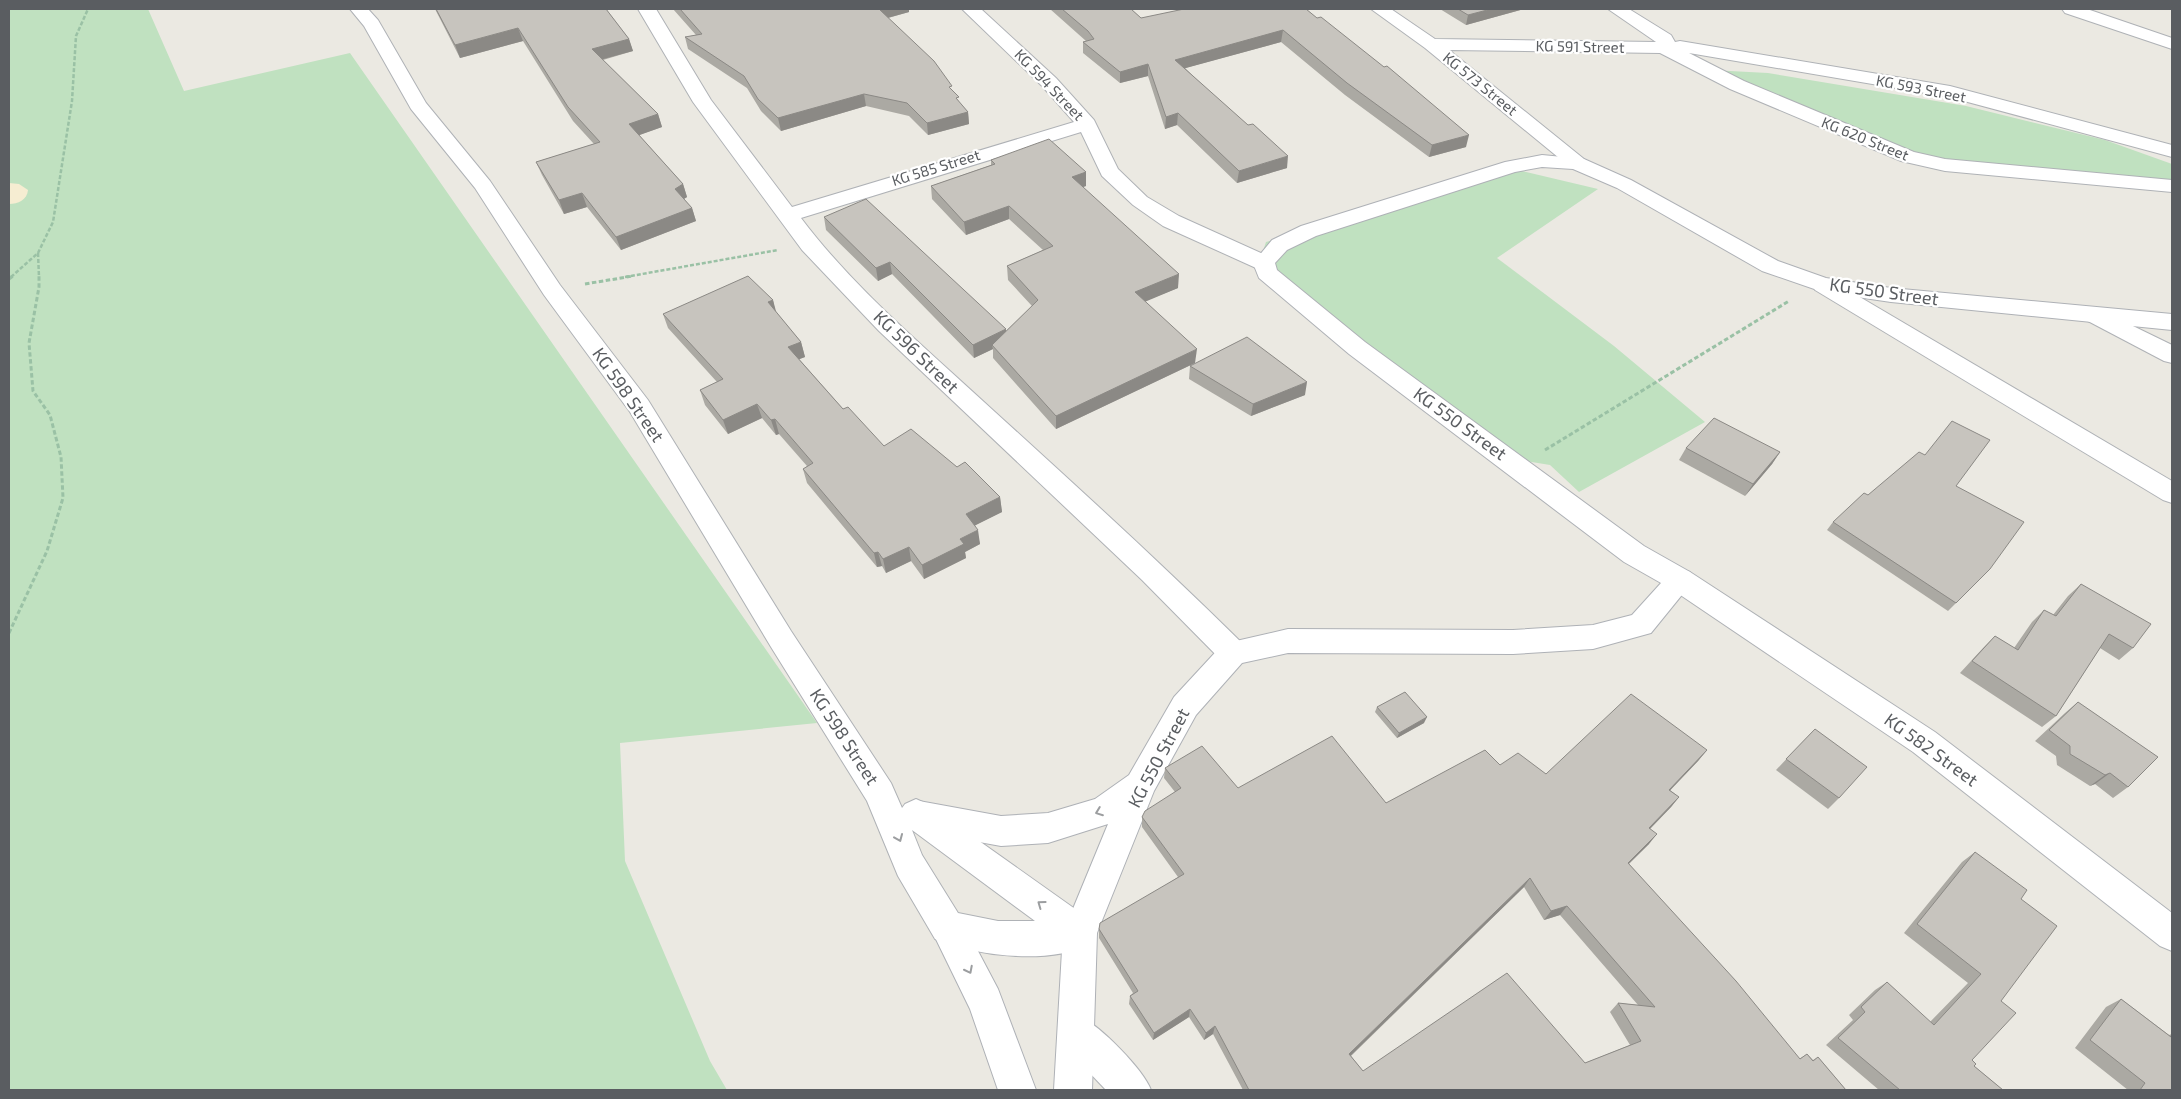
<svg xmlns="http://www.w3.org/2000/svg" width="2181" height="1099" viewBox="0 0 2181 1099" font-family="'Exo 2',sans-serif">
<rect width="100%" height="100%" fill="#ebe9e2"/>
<g fill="#c0e1c0">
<path d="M9,9H148L184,91L350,53L817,723L620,743L625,861L710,1061L727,1090H9Z"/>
<path d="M1711,70L1768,73L1966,106L2105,140L2172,164V185L2030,172L1903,158Z"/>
<path d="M1509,168L1598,189L1497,258L1614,346L1705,422L1579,492L1550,465L1488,455L1256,272L1266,242Z"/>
</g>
<path fill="#f6edd2" d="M9,183L19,184L28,190C27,200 18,204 9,204Z"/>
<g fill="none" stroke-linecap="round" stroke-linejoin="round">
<g stroke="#afb2b6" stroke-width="2">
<g id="street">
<path d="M350,9H368L378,20L426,103L490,181L560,285L648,400L791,631L891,783L902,808L905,804L916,799L927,804L1092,921L1097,933L1092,945C1046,964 980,957 935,939L898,876L867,801L771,647L630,412L544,295L475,188L411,109L364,26ZM912,830L1035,921H998L958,913L922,855Z"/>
<path d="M638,9H656L711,100L792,207L1074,122L1042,86L962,9H981L1056,78L1094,120L1118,169L1147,197L1179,216L1272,258L1275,263L1272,268L1264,270L1256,268L1163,226L1133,205L1102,176L1081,132L801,218C853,287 921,344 984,402C1072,482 1159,561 1243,644L1248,653L1243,662L1233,665L1223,662L1142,580L879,331L802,250L693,102Z"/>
<path d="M1371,9H1391L1435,39L1656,42L1608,9H1629L1671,35L1675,42L1680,41L1950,86L2172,145V157L1949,97L1689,53L1744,81L1914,152L1945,159L2172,180V192L1945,171L1901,161L1730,89L1660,53L1449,50L1584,159L1587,163L1584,167L1577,169L1570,167L1425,48Z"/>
<path d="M2062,9H2087L2172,38V49L2065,13Z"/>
<path d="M1823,278L1831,280L2172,481V503L2163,500L1815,290L1812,285L1815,280Z"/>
<path d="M2094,307L2172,345V363L2164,361L2086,320L2082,315L2086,310Z"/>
<path d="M1680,569L1690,572L1935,732L2172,913V951L2160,946L1913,752L1670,588L1666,580L1670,572Z"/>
<path d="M1077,1015C1098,1023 1143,1069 1151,1090H1106L1064,1046L1059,1033L1064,1020Z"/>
</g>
</g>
<g stroke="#aeb1b6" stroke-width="2">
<g id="secondary">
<path d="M1542,155L1584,159L1631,180L1778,261L1826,278L1891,288L2172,314V330L1891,302L1823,292L1762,271L1617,188L1573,169L1542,167L1515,172L1316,236L1287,250L1275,263L1277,270L1365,342L1644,546L1690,572L1694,580L1651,633L1593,649L1513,654L1288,653L1242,663L1196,715L1154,791L1097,933L1092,1090H1054L1063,933L1108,824L1048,843L1001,846L919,831L908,827L903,816L908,805L919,801L1001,816L1048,813L1095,799L1129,775L1174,697L1223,644L1288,629L1513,630L1593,625L1632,615L1661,583L1624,562L1349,354L1259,278L1253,263L1272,240L1301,226L1505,162Z"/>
<path d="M947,910L959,915L998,989L1036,1090H998L970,1009L930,927L935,915Z"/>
</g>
</g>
<g stroke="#9ac1a5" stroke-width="2.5" stroke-dasharray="4 2" stroke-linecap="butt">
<path d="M38,253L39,277"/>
<path d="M11,277L38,253L53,222L72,101L76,36L88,9"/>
<path d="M625,277L778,250"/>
</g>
<g stroke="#9ac1a5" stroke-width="3" stroke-dasharray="4.5 2.5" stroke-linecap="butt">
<path d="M9,279L13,276"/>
<path d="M585,284L633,276"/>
<path d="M1545,450L1789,301"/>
<path d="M9,633L47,551L63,498L61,457L50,415L33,391L29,343L39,287V276"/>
</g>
<use href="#street" fill="#fff" fill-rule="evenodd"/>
<use href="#secondary" fill="#fff" fill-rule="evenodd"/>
</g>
<g fill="#aba9a3" fill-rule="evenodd">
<path d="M435,9H606L629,39L633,51L603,60L658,114L662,127L639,135L683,184L687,197L684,199L692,208L696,221L621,250L587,207L564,214L542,175L536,162L594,144L573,121L523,41L460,58Z"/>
<path d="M673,9H909V12L888,18L952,90L959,102L968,112L969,124L928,135L909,116L866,106L781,131L761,111L747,88L688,49L685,37L696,35Z"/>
<path d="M1050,9H1131L1141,18L1306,9L1466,147L1429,157L1345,95L1281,42L1185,68L1287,168L1237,183L1177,125L1165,129L1148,76L1120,83L1083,53V42L1086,41Z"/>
<path d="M1440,9H1524L1466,25Z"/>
<path d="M991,160L1086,172V186L1082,187L1178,288L1145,301L1195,363L1056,429L993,358V349L974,358L892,274L878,281L826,230L824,217L1006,329V331L1032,306L1008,280L1007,266L1043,250L1009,219L966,235L932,199L931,186L991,165Z"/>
<path d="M773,300L775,311L801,342L805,357L799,359L843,409L884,446L957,467L1000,497L1002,512L975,525L980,544L965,552L966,558L924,579L911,561L886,573L882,566L877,567L807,483L803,469L807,466L779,434L776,435L762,418L728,434L705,405L700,390L717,382L668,328L663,314Z"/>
<path d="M1190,366L1305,395L1251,416L1189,379Z"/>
<path d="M1686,448L1780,452L1772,464L1745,496L1679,460Z"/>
<path d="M1956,486L1990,569L1948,611L1827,530L1833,522L1868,495Z"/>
<path d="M2081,584L2133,648L2119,660L2100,648L2056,716L2042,727L1960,673L1983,648L1995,636L2014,648L2032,622L2044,610L2053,615L2068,596Z"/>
<path d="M2078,702L2128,787L2113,798L2095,784L2090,786L2057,765L2056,756L2035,741L2065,713Z"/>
<path d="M1377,707L1424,723L1397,738L1375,712Z"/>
<path d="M1815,729L1839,798L1828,809L1776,770Z"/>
<path d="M1707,750L1698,761L1670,790L1679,797L1671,807L1650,829L1649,844L1629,864L1799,1059L1807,1054L1813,1060L1818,1057L1846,1090H1243L1213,1034L1204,1040L1189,1017L1153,1040L1129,1004L1130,996L1133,993L1099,938V929L1178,877L1142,827V817L1175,792L1164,778L1165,768L1238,788L1386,803L1500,765L1546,774ZM1524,887L1544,920L1560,915L1638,1005L1618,1003L1610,1012L1630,1045L1585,1063L1363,1071L1351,1056Z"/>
<path d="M1975,852L2021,899L2001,1001L1972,1060L1974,1066L2003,1090H1879L1826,1045L1853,1020L1849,1015L1875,990L1887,982L1930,1022L1968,983L1904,933L1962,862Z"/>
<path d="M2121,999L2169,1035L2172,1034V1090H2128L2075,1048L2106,1007Z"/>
</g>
<g fill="#8b8985">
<path d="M878,9H909V12L880,20Z"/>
<path d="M1491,9H1524L1466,25L1468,15Z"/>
<path d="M518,28L523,41L460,58L455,45Z"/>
<path d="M1283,30L1281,42L1175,71V60Z"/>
<path d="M629,39L633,51L596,61L592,49Z"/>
<path d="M1148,64V76L1120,83V72Z"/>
<path d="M864,94L866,106L781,131L778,118Z"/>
<path d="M968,112L969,124L928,135L927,123Z"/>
<path d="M1178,113L1177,125L1165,129L1166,117Z"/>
<path d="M658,114L662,127L634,137L629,124Z"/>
<path d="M1469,135L1466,147L1429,157L1432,145Z"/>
<path d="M1288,156L1287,168L1237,183L1239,171Z"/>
<path d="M1086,172V186L1072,191V177Z"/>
<path d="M683,184L687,197L679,202L675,189Z"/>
<path d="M582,193L587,207L564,214L559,200Z"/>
<path d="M1009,206V219L966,235L964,222Z"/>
<path d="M692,208L696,221L621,250L616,237Z"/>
<path d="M890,262L892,274L878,281L876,268Z"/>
<path d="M1179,274L1178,288L1135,306V292Z"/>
<path d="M773,300L777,315L768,302Z"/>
<path d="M1006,329V342L992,345L993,349L974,358L973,345Z"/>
<path d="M801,342L805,357L792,362L788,347Z"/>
<path d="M1197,349L1195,363L1056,429V416Z"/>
<path d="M1307,382L1305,395L1251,416L1253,404Z"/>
<path d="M757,404L762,418L728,434L723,420Z"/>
<path d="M775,419L779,434L776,435L771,420Z"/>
<path d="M1780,452L1772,464L1745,496L1753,484Z"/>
<path d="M1000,497L1002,512L968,529L966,514Z"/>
<path d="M978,530L980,544L965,552L966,558L924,579L922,565L960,539Z"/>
<path d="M909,547L911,561L886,573L883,559Z"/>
<path d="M878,552L882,566L877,567L874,553Z"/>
<path d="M1427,717L1424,723L1397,738L1399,733Z"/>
<path d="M1707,750L1698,761L1661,800L1669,790Z"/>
<path d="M2110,773L2095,784L2090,786L2105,775Z"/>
<path d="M1679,797L1671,807L1641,838L1649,828Z"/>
<path d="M1657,834L1649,844L1620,872L1628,863Z"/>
<path d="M1530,878L1524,887L1345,1061L1349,1054Z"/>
<path d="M1567,906L1560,915L1544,920L1551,911Z"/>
<path d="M1190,1009L1189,1017L1153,1040L1154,1033Z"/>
<path d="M1215,1026L1213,1034L1204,1040L1206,1033Z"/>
</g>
<g fill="#c7c4be" stroke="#8b8985" fill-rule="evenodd">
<path d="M436,9H606L629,39L592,49L658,114L629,124L683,184L675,189L692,208L616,237L582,193L559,200L536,162L600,142L568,107L518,28L455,45Z"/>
<path d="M680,9H879L934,61L952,86L949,87L959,97L956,98L968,112L927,123L907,103L864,94L778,118L758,99L744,76L685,37L702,34Z"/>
<path d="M1062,9H1131L1141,18L1184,9H1306L1317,18L1321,17L1384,67L1387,66L1469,135L1432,145L1347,83L1283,30L1175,60L1248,125L1253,124L1288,156L1239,171L1178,113L1166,117L1148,64L1120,72L1083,42L1094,39L1088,31Z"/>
<path d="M1458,9H1491L1468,15Z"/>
<path d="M1049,139L1086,172L1072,177L1179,274L1135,292L1197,349L1056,416L992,345L1038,300L1007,266L1053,246L1009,206L964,222L931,186L995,164L991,160Z"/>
<path d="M866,199L1006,329L973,345L890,262L876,268L824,217Z"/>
<path d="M748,276L773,300L768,302L801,342L788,347L843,409L848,407L884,446L911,429L957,467L965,462L1000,497L966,514L978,530L960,539L964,544L922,565L909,547L883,559L878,552L874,553L803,469L813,463L775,419L771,420L757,404L723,420L700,390L723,379L663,314Z"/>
<path d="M1247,337L1307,382L1253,404L1190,366Z"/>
<path d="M1714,418L1780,452L1753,484L1686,448Z"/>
<path d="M1952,421L1990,440L1956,486L2024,522L1990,569L1956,603L1833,522L1864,493L1868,495L1919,452L1925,455Z"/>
<path d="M2081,584L2151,624L2133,648L2109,634L2056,716L1972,661L1995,636L2018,650L2044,610L2056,616Z"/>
<path d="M1405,692L1427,717L1399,733L1377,707Z"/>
<path d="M1631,694L1707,750L1669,790L1679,797L1649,828L1657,834L1628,863L1736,981L1800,1059L1807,1054L1813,1061L1818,1057L1846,1090H1249L1215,1026L1206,1033L1190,1009L1154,1033L1130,996L1138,991L1099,929L1100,923L1184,874L1142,817L1145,811L1181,788L1165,768L1202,746L1238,788L1332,736L1386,803L1485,750L1500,765L1518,753L1546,774ZM1530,878L1551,911L1567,906L1655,1007L1618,1003L1641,1041L1585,1063L1507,973L1363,1071L1349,1054Z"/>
<path d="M2078,702L2158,757L2128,787L2110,773L2105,775L2070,754V746L2049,730Z"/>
<path d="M1815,729L1867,767L1839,798L1786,759Z"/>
<path d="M1975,852L2027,890L2021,899L2057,926L2001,1001L2016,1013L1972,1060L1976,1064L1974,1066L2003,1090H1900L1838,1038L1865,1012L1861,1007L1887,982L1934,1025L1981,974L1917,924Z"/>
<path d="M2121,999L2171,1037L2172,1035V1090H2140L2145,1083L2090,1040Z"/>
</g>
<defs><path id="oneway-chevron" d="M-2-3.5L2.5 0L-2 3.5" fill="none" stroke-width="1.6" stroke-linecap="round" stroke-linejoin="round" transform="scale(1.25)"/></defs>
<g stroke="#9c9ea0">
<use href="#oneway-chevron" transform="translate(1099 812) rotate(159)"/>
<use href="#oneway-chevron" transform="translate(899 838) rotate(67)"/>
<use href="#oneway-chevron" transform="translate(1041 904) rotate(-144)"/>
<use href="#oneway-chevron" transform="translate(969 970) rotate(63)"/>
</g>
<g text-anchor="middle" stroke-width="4.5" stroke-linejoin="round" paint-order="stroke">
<g font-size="15" fill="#5a5d61" stroke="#fff">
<text transform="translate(1580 47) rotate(1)" y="5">KG 591 Street</text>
<text transform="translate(1480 84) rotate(39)" y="5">KG 573 Street</text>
<text transform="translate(1049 85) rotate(46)" y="5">KG 594 Street</text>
<text transform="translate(1921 89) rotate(11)" y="5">KG 593 Street</text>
<text transform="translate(1865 139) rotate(22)" y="5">KG 620 Street</text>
<text transform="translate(936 168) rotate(-17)" y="5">KG 585 Street</text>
</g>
<g font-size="18" fill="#5a5d61" stroke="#fff">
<text transform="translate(1884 292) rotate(8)" y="6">KG 550 Street</text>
<text transform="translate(916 352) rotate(44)" y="6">KG 596 Street</text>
<text transform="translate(628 395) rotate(55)" y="6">KG 598 Street</text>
<text transform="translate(1460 424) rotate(36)" y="6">KG 550 Street</text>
<text transform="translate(844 737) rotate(57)" y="6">KG 598 Street</text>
<text transform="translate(1931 750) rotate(36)" y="6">KG 582 Street</text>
<text transform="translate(1159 758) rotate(-62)" y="6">KG 550 Street</text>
</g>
</g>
<rect width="2181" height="1099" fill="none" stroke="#5a5d61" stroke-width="20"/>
</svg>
